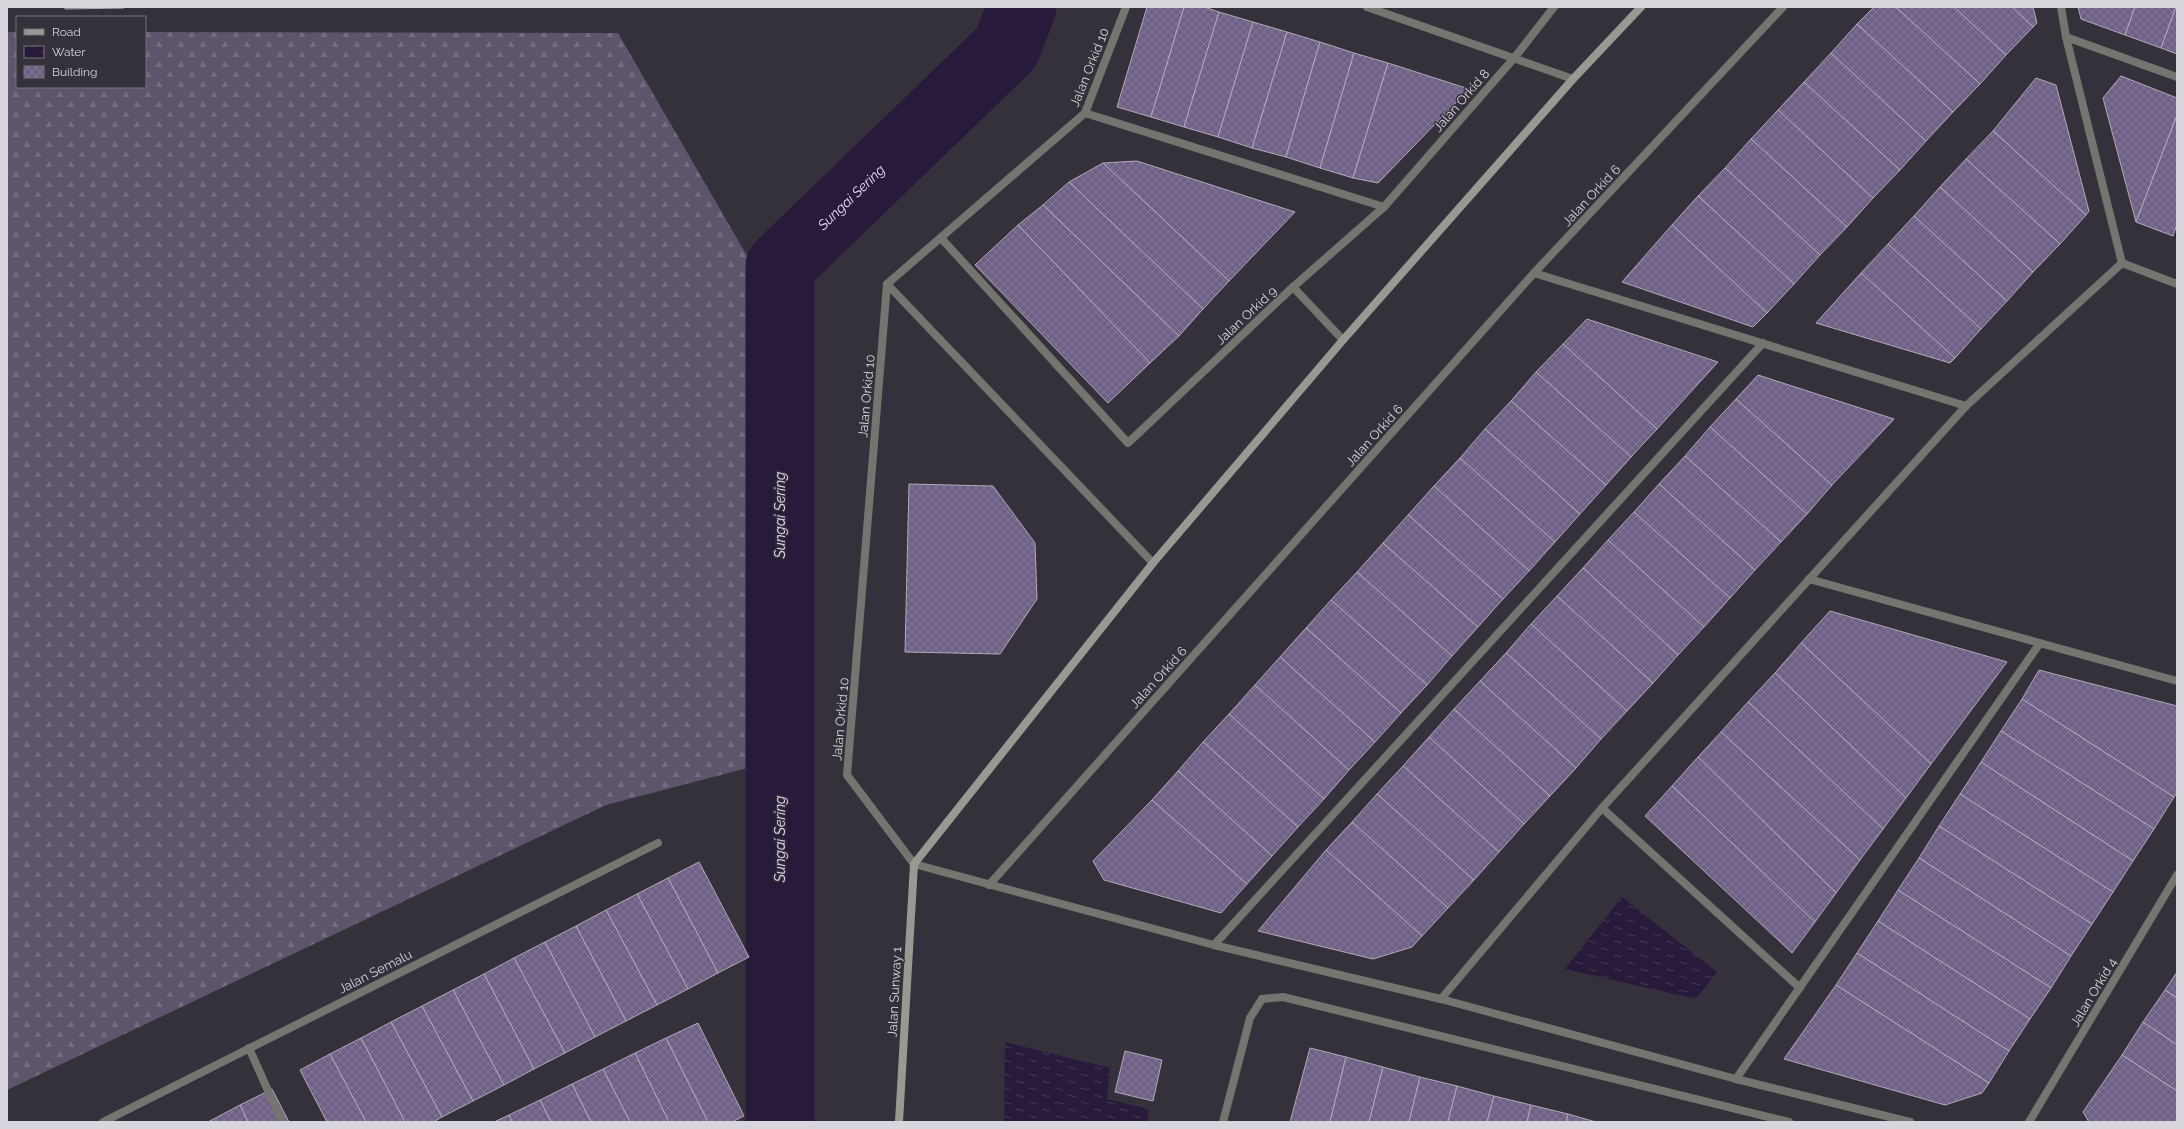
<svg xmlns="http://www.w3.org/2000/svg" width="2184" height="1129" viewBox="0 0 2184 1129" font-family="Raleway,sans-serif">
<defs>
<pattern id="forest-firs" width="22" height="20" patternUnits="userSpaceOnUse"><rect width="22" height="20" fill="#5d556b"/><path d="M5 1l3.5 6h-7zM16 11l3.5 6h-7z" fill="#746d80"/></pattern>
<pattern id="water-ripples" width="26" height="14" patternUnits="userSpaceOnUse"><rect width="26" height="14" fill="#281a3a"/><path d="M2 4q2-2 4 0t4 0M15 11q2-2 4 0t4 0" fill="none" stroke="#463a56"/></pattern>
<pattern id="building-cross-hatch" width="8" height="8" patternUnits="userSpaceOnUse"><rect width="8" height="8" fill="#6f6086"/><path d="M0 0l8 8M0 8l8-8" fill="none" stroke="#837696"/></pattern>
</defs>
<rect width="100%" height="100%" fill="#35313b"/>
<path fill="url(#forest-firs)" d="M7,32H17V87H145V32L618,33L757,273L763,764L606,805L7,1090Z"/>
<g fill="url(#water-ripples)">
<path d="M1622,897L1717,972L1696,999L1565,969Z"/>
<path d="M1005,1042L1110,1068L1107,1099L1149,1109L1147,1122H1004Z"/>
</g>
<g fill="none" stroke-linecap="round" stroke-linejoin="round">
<path stroke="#281a3a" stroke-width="69" id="s1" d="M780,1122V266L1006,48L1022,7"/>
</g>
<g fill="url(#building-cross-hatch)" stroke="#afabb7">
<path d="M65,7H124V8L65,9Z"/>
<path d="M1147,7H1184L1151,117L1117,107Z"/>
<path d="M1184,7H1204L1219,12L1184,127L1151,117Z"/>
<path d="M1874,7H1896L1980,84L1953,112L1857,24Z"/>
<path d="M1896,7H1954L2006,55L1980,84Z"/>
<path d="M1954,7H2012L2033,27L2006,55Z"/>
<path d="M2012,7H2033L2037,23L2033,27Z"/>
<path d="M2078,7H2135L2125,35L2081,19Z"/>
<path d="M2135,7H2176L2161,48L2125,35Z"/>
<path d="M2176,7H2177V54L2161,48Z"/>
<path d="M1219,12L1253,22L1218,137L1184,127Z"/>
<path d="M1253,22L1287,32L1252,148L1218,137Z"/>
<path d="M1857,24L1953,112L1926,141L1831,53Z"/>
<path d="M1287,32L1320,42L1286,157L1252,148Z"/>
<path d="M1320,42L1354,53L1320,168L1286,157Z"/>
<path d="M1354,53L1388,63L1353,178L1320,168Z"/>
<path d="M1831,53L1926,141L1900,170L1804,82Z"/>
<path d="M1388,63L1469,89L1378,183L1353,178Z"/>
<path d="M2121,76L2177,98V115L2136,222L2103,98Z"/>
<path d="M2036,78L2056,85L2089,211L2086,215L1993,131Z"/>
<path d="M1804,82L1900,170L1873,198L1778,110Z"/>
<path d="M1778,110L1873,198L1847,227L1751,139Z"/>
<path d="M2177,115V224L2173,236L2136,222Z"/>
<path d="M1993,131L2086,215L2060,244L1966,159Z"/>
<path d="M1751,139L1847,227L1820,255L1725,168Z"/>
<path d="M1966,159L2060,244L2033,272L1940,187Z"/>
<path d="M1137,161L1295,212L1229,281L1103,163Z"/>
<path d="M1103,163L1229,281L1203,309L1069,182Z"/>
<path d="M1725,168L1820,255L1794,284L1698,196Z"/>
<path d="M1069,182L1203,309L1179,336L1043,205Z"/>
<path d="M1940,187L2033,272L2007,301L1914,216Z"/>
<path d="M1698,196L1794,284L1767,313L1672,225Z"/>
<path d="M1043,205L1179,336L1150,363L1018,225Z"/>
<path d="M1914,216L2007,301L1981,329L1888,244Z"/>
<path d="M1018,225L1150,363L1108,403L975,265Z"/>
<path d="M1672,225L1767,313L1753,327L1622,282Z"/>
<path d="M1888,244L1981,329L1955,358L1861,273Z"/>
<path d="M1861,273L1955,358L1950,363L1816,323Z"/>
<path d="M1587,319L1718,362L1657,429L1563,344Z"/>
<path d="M1563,344L1657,429L1631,457L1536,372Z"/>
<path d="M1536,372L1631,457L1606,485L1511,401Z"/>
<path d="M1758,375L1894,419L1832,485L1736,399Z"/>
<path d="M1736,399L1832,485L1807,514L1710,427Z"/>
<path d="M1511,401L1606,485L1580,514L1485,429Z"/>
<path d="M1710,427L1807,514L1781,542L1685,456Z"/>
<path d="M1485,429L1580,514L1555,542L1460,458Z"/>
<path d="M1685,456L1781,542L1755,570L1659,484Z"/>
<path d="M1460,458L1555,542L1529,571L1434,486Z"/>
<path d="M909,484L993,486L1035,543L1037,599L1000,654L905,652Z"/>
<path d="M1659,484L1755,570L1730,598L1634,512Z"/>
<path d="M1434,486L1529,571L1503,599L1408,515Z"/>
<path d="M1634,512L1730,598L1704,627L1608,540Z"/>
<path d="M1408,515L1503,599L1478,627L1383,543Z"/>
<path d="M1608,540L1704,627L1678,655L1583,568Z"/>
<path d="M1383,543L1478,627L1452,656L1357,572Z"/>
<path d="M1583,568L1678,655L1653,683L1557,596Z"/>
<path d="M1357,572L1452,656L1427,685L1331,600Z"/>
<path d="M1557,596L1653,683L1627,711L1531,624Z"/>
<path d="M1331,600L1427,685L1401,713L1306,628Z"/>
<path d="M1830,611L2007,662L1931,764L1801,643Z"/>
<path d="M1531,624L1627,711L1601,739L1506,653Z"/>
<path d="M1306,628L1401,713L1375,742L1280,657Z"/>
<path d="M1801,643L1931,764L1906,798L1775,673Z"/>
<path d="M1506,653L1601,739L1576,768L1480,681Z"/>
<path d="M1280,657L1375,742L1349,770L1255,685Z"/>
<path d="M2039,670L2177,706V793L2174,797L2022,699Z"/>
<path d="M1775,673L1906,798L1883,829L1748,702Z"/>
<path d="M1480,681L1576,768L1550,796L1454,709Z"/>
<path d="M1255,685L1349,770L1324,799L1229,714Z"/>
<path d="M2022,699L2174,797L2154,829L2001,731Z"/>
<path d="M1748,702L1883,829L1860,860L1721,732Z"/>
<path d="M1454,709L1550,796L1524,824L1429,737Z"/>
<path d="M1229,714L1324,799L1298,827L1203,742Z"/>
<path d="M2001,731L2154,829L2133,861L1981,762Z"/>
<path d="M1721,732L1860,860L1836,893L1698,757Z"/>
<path d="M1429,737L1524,824L1499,852L1403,766Z"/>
<path d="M1203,742L1298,827L1272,856L1178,771Z"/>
<path d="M1698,757L1836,893L1815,922L1672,786Z"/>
<path d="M1981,762L2133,861L2113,892L1960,794Z"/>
<path d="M1403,766L1499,852L1474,880L1377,794Z"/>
<path d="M1178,771L1272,856L1247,884L1152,800Z"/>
<path d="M1672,786L1815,922L1792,953L1645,816Z"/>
<path d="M1377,794L1474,880L1448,908L1352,822Z"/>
<path d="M1960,794L2113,892L2092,924L1939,826Z"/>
<path d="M1152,800L1247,884L1221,913L1104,880L1093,861Z"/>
<path d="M1352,822L1448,908L1422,936L1326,850Z"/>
<path d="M1939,826L2092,924L2071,956L1919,858Z"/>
<path d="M1326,850L1422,936L1412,947L1373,959L1258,931Z"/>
<path d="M1919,858L2071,956L2051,988L1898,890Z"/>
<path d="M699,862L749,957L718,973L668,878Z"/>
<path d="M668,878L718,973L688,989L637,894Z"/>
<path d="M1898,890L2051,988L2030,1019L1878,921Z"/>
<path d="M637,894L688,989L657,1005L606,910Z"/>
<path d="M606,910L657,1005L626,1021L576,926Z"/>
<path d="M1878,921L2030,1019L2009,1051L1857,953Z"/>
<path d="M576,926L626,1021L595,1037L545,942Z"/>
<path d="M545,942L595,1037L565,1053L514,958Z"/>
<path d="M1857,953L2009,1051L1989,1083L1836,985Z"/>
<path d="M514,958L565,1053L534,1069L484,974Z"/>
<path d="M2177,972V998L2165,990Z"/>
<path d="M484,974L534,1069L504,1085L453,990Z"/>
<path d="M1836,985L1989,1083L1982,1093L1945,1105L1784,1059Z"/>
<path d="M453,990L504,1085L473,1101L422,1006Z"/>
<path d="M2165,990L2177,998V1045L2143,1022Z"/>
<path d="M422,1006L473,1101L442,1117L391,1022Z"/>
<path d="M391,1022L442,1117L433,1122H405L361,1038Z"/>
<path d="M2143,1022L2177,1045V1091L2122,1055Z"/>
<path d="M698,1023L744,1116L732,1122H708L666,1038Z"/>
<path d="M361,1038L405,1122H366L330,1054Z"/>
<path d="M666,1038L708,1122H669L635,1053Z"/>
<path d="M1310,1048L1346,1057L1330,1122H1290Z"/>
<path d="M1125,1051L1162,1060L1153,1101L1115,1092Z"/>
<path d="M635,1053L669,1122H630L603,1069Z"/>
<path d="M330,1054L366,1122H327L300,1070Z"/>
<path d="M2122,1055L2177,1091V1122H2089L2083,1112Z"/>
<path d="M1346,1057L1383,1067L1369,1122H1330Z"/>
<path d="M1383,1067L1420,1077L1409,1122H1369Z"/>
<path d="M603,1069L630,1122H591L572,1084Z"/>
<path d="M1420,1077L1457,1086L1448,1122H1409Z"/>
<path d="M572,1084L591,1122H551L540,1100Z"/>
<path d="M1457,1086L1494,1096L1487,1122H1448Z"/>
<path d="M272,1089L289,1122H248L240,1105Z"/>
<path d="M1494,1096L1531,1105L1527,1122H1487Z"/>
<path d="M540,1100L551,1122H512L509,1115Z"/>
<path d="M240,1105L248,1122H208Z"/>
<path d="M1531,1105L1568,1114L1566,1122H1527Z"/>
<path d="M1568,1114L1596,1122H1566Z"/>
<path d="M509,1115L512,1122H494Z"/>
</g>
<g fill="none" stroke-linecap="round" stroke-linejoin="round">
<g stroke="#75746f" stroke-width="8">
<path d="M2061,7L2066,37L2122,263"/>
<path d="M2066,37L2177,77"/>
<path d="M1534,273L1966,406"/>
<path d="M1809,579L2177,681"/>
<path d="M1602,808L1800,988"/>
<path d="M1214,945L1763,343"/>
<path d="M249,1048L282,1122"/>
<path d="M1736,1079L2040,643"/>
<path d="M1223,1122L1250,1018L1262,999"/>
</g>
<g stroke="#75746f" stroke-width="8">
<path d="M1126,7L1085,113L887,284L847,775L914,864L1214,945L1441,999L1736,1079L1910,1122"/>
<path d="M1367,7L1573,79"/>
<path d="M1085,113L1384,207"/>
<path d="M941,238L1128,443L1293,287L1384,207L1515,57L1554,7"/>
<path d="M887,284L1153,563"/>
<path d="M1293,287L1343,340"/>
<path d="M989,885L1534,273L1783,7"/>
<path d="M1262,999L1283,997L1789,1122"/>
<path d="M1441,999L1602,808L1966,406L2122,263L2177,284"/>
<path d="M103,1122L658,843"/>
<path d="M2029,1122L2177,875"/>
</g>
<path stroke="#9a9991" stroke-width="8" d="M899,1122L914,864L1153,563L1343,340L1573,79L1641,7"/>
</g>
<g text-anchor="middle" stroke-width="3" stroke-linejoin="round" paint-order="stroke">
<g font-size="13" fill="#d8d5dc" stroke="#35313b">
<text transform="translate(1089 67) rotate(-68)" y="5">Jalan Orkid 10</text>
<text transform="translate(1461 100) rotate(-49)" y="5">Jalan Orkid 8</text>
<text transform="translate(1591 195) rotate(-47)" y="5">Jalan Orkid 6</text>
<text transform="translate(1246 315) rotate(-43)" y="5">Jalan Orkid 9</text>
<text transform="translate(866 396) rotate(-85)" y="5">Jalan Orkid 10</text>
<text transform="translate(1374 435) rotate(-48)" y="5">Jalan Orkid 6</text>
<text transform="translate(1158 677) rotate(-48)" y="5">Jalan Orkid 6</text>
<text transform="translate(840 719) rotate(-85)" y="5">Jalan Orkid 10</text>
<text transform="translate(375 971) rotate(-27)" y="5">Jalan Semalu</text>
<text transform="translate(894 992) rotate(-87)" y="5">Jalan Sunway 1</text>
<text transform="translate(2093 992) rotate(-59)" y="5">Jalan Orkid 4</text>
</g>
<g font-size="14" font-style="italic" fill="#e6ddf6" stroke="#35313b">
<text dy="5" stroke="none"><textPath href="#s1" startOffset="955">Sungai Sering</textPath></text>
<text transform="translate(780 515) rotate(-90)" y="5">Sungai Sering</text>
<text transform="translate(780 839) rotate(-90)" y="5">Sungai Sering</text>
</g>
</g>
<rect width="2184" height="1129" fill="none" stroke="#d8d5dc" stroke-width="16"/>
<rect x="16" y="16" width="130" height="72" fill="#35313b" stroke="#76737b"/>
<rect x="24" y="29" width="20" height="6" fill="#9a9991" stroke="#76737b"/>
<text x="52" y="36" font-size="12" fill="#d8d5dc">Road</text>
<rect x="24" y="46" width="20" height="12" fill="url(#water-ripples)" stroke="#76737b"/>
<text x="52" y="56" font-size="12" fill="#d8d5dc">Water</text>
<rect x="24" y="66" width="20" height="12" fill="url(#building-cross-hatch)" stroke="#76737b"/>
<text x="52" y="76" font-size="12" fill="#d8d5dc">Building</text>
</svg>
